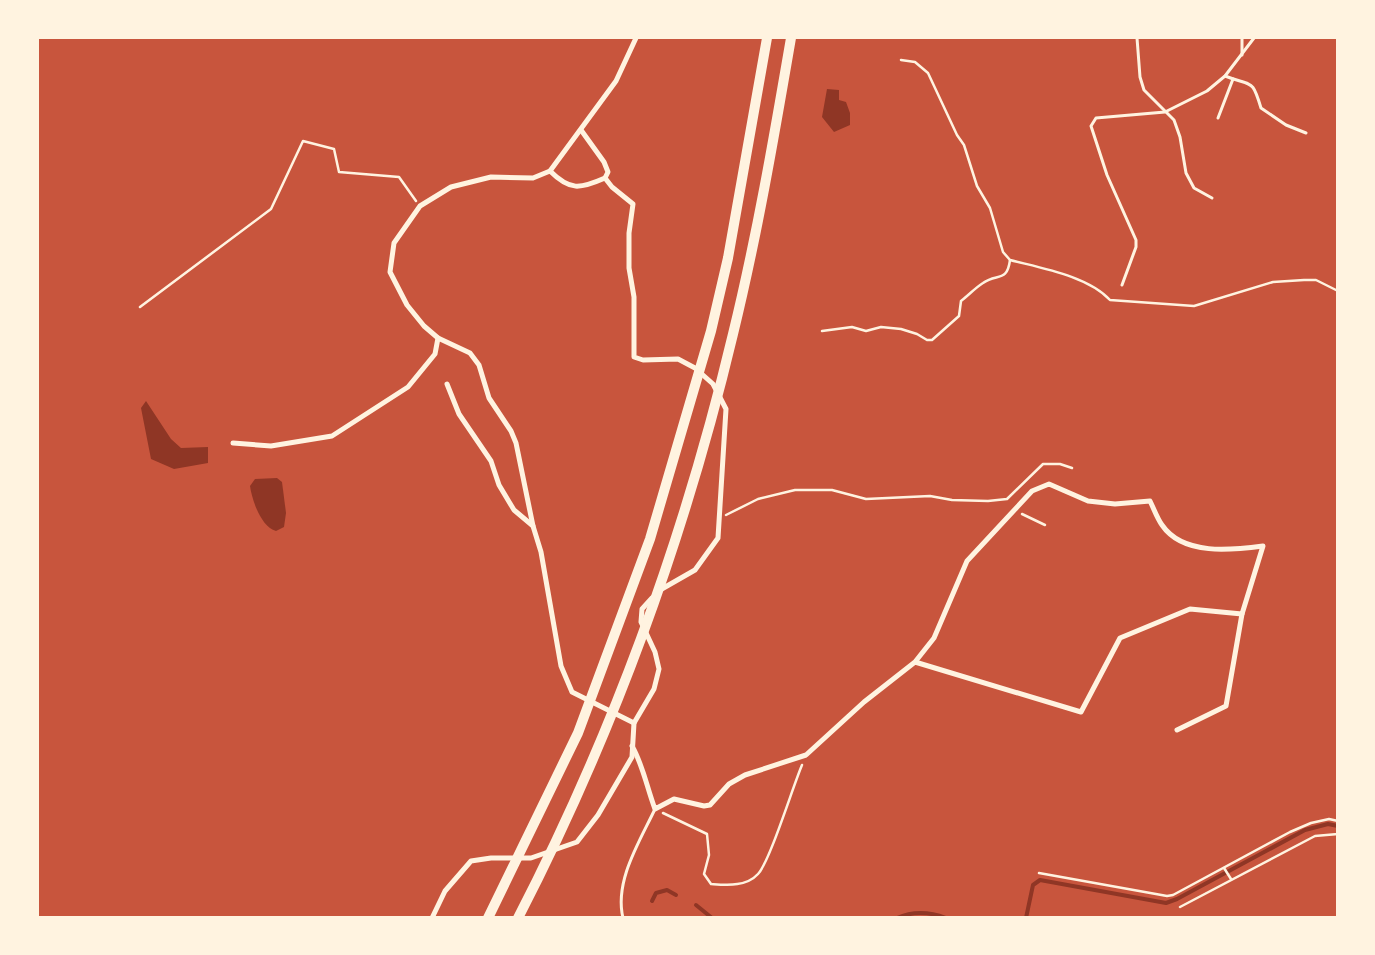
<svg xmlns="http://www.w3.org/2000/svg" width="1375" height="955" viewBox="0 0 1375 955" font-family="'Open Sans',sans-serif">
<rect width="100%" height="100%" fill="#c8553d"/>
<g fill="#8f3625">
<path d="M827,89L839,90V100L846,102L850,113V125L834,132L822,117Z"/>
<path d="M146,401L171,439L181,448L208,447V463L174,469L151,459L141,408Z"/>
<path d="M277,478L282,482L286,513L284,527L276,531C261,527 252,500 250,486L255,479Z"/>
</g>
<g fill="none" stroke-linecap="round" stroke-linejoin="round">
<g stroke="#8f3625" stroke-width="4">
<path d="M652,901L656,893L667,890L676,895"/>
<path d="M696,905L712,918"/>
<path d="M897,918C913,911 930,912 946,918"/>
<path d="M1026,918L1033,885L1040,880L1166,903L1177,899L1305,830L1328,824L1338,826"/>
</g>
<g stroke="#fff3e0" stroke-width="2.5">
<path d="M901,60L915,62L928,73L957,135L964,145L977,186L990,208L1003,252L1010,260C1041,268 1088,276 1110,300L1194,306L1273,282L1304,280H1316L1338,291"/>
<path d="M140,307L271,209L303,141L334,149L339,172L399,177L416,201"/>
<path d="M822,331L852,327L866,331L881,327L901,329L917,334L927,340H932L959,316L961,301C969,295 975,288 983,283C997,273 1007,283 1010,260"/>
<path d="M1022,514L1045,525"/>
<path d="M726,515L758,499L795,490H832L866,499L930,496L952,500L988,501L1007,499L1043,464H1060L1072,468"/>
<path d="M663,813L707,834L709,855L704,874L711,884C727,885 746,887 758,874C770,861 793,786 802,765"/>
<path d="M1224,868L1231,879"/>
<path d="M1039,873L1167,896L1173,895L1290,832L1311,823L1329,819L1338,821"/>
<path d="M1180,907L1315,836L1338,834"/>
</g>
<g stroke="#fff3e0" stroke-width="3">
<path d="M1137,38L1140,77L1144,90L1174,120L1180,137L1186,173L1194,188L1212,198"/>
<path d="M1242,55V38"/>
<path d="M1225,76C1253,87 1252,78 1261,108L1286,125L1306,133"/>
<path d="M1218,118L1233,79"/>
<path d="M1122,285L1136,247V240L1107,175L1091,126L1096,118L1165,112L1207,91L1225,76L1254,38"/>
<path d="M623,918C614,881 640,841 655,809"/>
</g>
<g stroke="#fff3e0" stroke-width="5">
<path d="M636,38L616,81L550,171C570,191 580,189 605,178L612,187L633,204L629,233V268L634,297V357L643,360L678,359L695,368L713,384L726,409L718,538L695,570L660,590"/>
<path d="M581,130L604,162L608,172L605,178"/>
<path d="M447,384L459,414L491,461L499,485L514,510L533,526L541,552L561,666L572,692L634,723"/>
<path d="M233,443L271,446L332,436L408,387L435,354L438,338"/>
<path d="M533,526L516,443L511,431L489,398L479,365L470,353L438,338L424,326L407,305L390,272L394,243L420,206L451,187L491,177L533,178L550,171"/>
<path d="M1177,730L1226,706L1242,614"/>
<path d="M632,746C643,765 647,788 655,809L674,799L704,806L710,805L729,784L745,775L806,755L864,702L915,662L934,638L967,561L1032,491L1049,484L1088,501L1115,504L1150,501C1154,509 1157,518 1162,525C1183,556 1232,550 1263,546L1242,614L1190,609L1120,638L1081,712L915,662"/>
<path d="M432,918L445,891L471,861L491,858H531L577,842L598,815L632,757L634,723L654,689L659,669L655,652L641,622L642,609L652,598"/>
</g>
<g stroke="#fff3e0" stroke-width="10">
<path d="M488,918L578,733L650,539L711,331L728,258L767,38"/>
<path d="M518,918C613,734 685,535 733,334C757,236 774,137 791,38"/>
</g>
</g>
<rect width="1375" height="955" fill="none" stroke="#fff3e0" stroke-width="78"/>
</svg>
